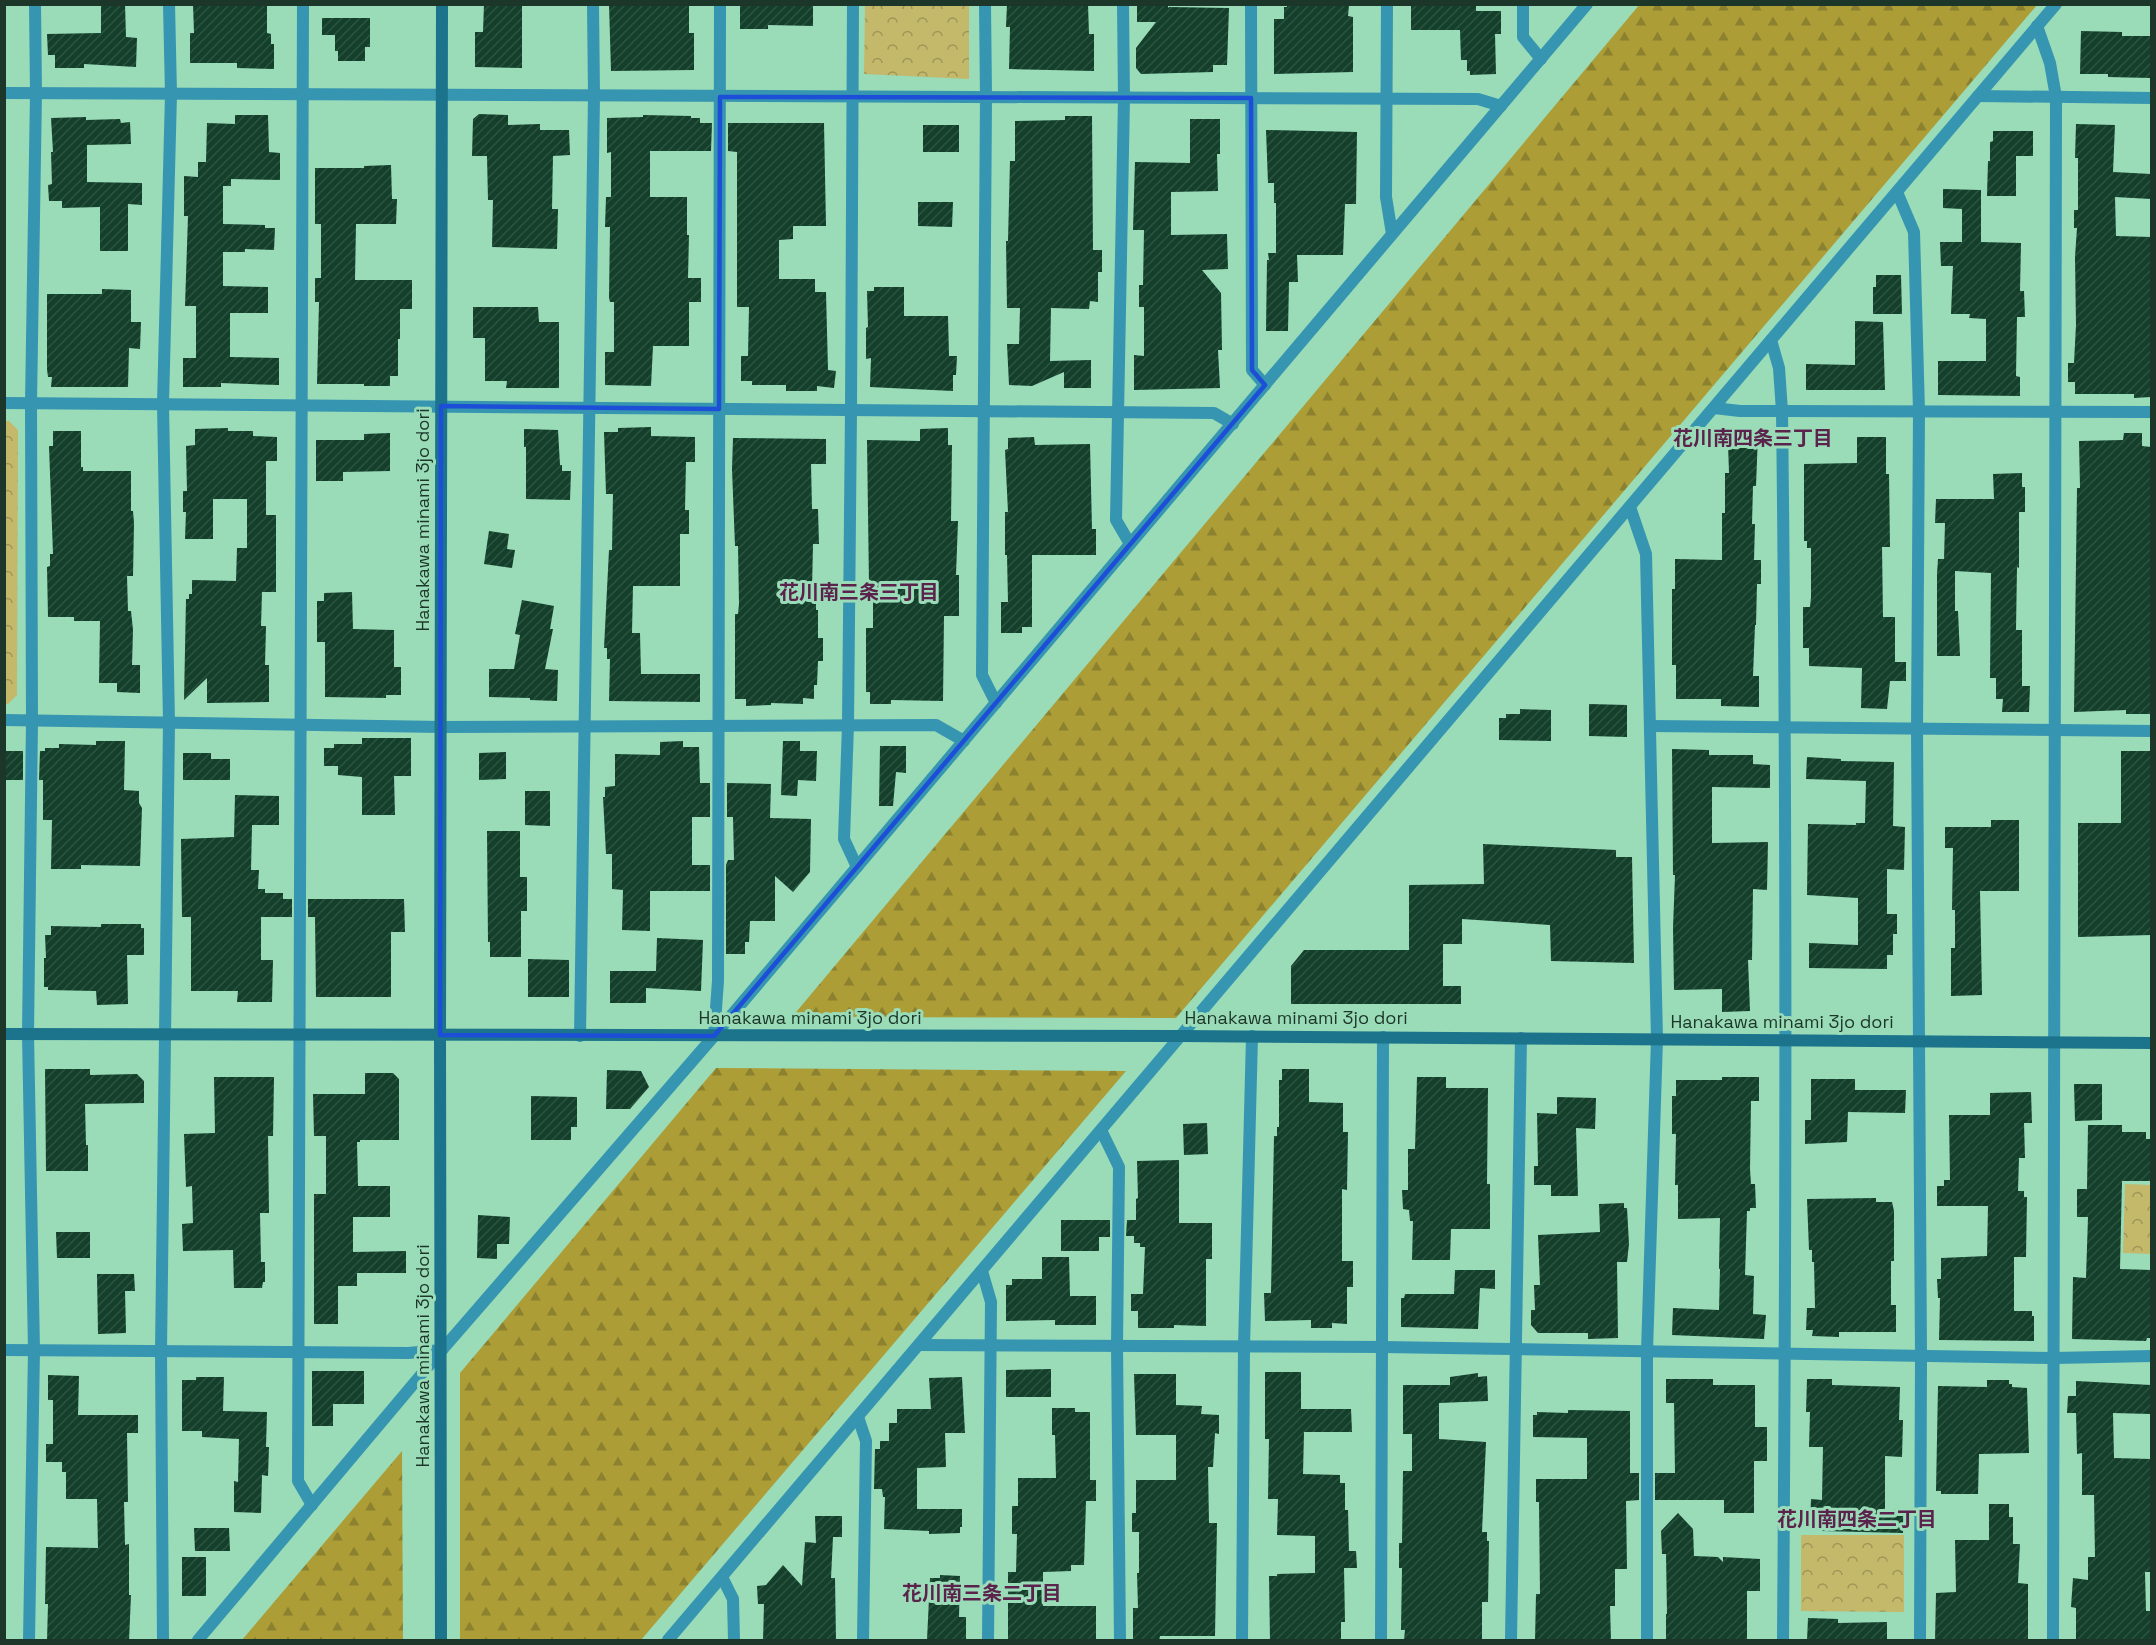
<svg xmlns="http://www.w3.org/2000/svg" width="2156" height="1645" viewBox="0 0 2156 1645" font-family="'Space Grotesk','Noto Sans JP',sans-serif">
<defs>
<pattern id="forest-firs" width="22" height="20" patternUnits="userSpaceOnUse" patternTransform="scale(1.5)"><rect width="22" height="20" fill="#ad9d37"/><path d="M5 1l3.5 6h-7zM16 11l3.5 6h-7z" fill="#8c812e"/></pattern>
<pattern id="park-crowns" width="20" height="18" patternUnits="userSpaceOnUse" patternTransform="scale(1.5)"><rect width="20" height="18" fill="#c4b86a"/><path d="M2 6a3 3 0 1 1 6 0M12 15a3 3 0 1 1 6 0" fill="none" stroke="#9e9657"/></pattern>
<pattern id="building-hatch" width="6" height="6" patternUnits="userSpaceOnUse" patternTransform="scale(1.5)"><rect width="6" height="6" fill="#133f2b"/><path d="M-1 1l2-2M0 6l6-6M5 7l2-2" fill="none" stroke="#2c5341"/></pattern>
</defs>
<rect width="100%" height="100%" fill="#9adbb8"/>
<g fill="url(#forest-firs)">
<path d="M1640,4L2037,5L1176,1018L792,1017Z"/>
<path d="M716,1068L1126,1071L641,1640H460V1373Z"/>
<path d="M402,1451L403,1640H242Z"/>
</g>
<g fill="url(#park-crowns)">
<path d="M865,5H969V79L864,74Z"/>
<path d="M4,421H9L18,430L17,695L8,704H4Z"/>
<path d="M2125,1184L2151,1185V1254L2123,1253Z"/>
<path d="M1801,1535H1904V1612L1801,1611Z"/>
</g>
<g fill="url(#building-hatch)">
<path d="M101,4H125L126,37L137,38L136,67L84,64V68H55V55H48L47,34L101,33Z"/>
<path d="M193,4H267V33L271,34V44H274V69L237,68V63H190V33H194Z"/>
<path d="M484,4H522V68L475,67V32H483Z"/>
<path d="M609,4H689V33H694V70L611,71Z"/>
<path d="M740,4H813V26L768,25V29H740Z"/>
<path d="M1007,4H1088L1089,34H1094V71L1009,69L1010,27H1006Z"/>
<path d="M1137,4H1168V8L1169,7L1229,8L1227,65H1213V72L1141,74L1136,68V48L1156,22H1137Z"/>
<path d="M1287,4L1349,5L1348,16L1353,17V72L1274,74V19H1284V7H1287Z"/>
<path d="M1411,4L1476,6V11H1501V34H1495L1496,74L1470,75V71H1467V60H1461L1460,30H1411Z"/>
<path d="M322,18H370V47H365V61H338V51H335V35H322Z"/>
<path d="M2081,31L2122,32V36H2151V78L2108,77V74H2080Z"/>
<path d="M479,114L508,115V125L540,124V130H569L570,155L553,156L552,209H558L557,249L492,247L493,200H488L487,156H472L473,119Z"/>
<path d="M235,115H268L269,152L280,153V180L231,179V186H223V224L265,225V228H275L274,250L245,249V252H223V286L268,287V313H230V357L279,358V385L221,383V387H183V358H196V306H185L188,216H184V176L198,177V162H206L207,123L235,124Z"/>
<path d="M643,115L691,116V118H700V123H712L711,151H650V197H687V235H689L688,278H701V302H689V346H653L651,386L605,385V352H614V302H610L609,298L610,227H605L606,197H611V152L607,153V118L643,117Z"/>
<path d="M1065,116H1092L1093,250H1102V272H1098V302L1090,301L1089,309L1051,308L1050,361L1091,360V388H1064V372L1032,386L1009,385L1007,344H1019L1020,308H1007L1006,241H1008L1010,161H1015V121L1065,120Z"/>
<path d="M86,117V120L120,119L121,123L130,122L131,144L87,145V182L142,183V205L128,204V251H100V207L62,208V201H49L48,185L52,184L51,152H53L51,118Z"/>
<path d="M1190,119H1220V154H1217L1218,191L1171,192V235L1227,234L1228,269L1202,270L1221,293L1222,350H1218L1220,388L1134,390V355L1144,356V307H1139V285H1143L1144,230H1133L1135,162L1190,163Z"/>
<path d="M728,123H824L826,226H793V239L779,240V279H815V292H826L828,370L836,371L834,388L817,386V391H786V385H752V381H741V356H748L749,307H737V152L728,151Z"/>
<path d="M2076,124L2115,125L2113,172L2151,174V199L2115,197L2116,236L2151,237V397L2134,398V394H2075V382H2068V363H2074L2076,325L2075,257L2077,228H2074V210H2078V158H2075Z"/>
<rect x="923" y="125" width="36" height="27"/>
<path d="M1266,130L1357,132L1356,204H1345L1343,255H1297L1298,282H1289L1288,331H1266L1267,260H1269L1268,253H1276V203H1274V183H1268Z"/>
<path d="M1993,131H2033V156H2016V196H1987L1988,161H1990V142L1993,141Z"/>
<path d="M391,165L392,199H397L396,224H356L355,280H412V309H400V339H398V376H390V386H364V384H317L319,302H315V278H321V224H315V168H364V166Z"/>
<path d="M1943,189L1981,190V242L2021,243L2020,291H2024L2025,317H2017L2016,376L2020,377V396L1938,395V361H1986V319L1969,318L1970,314H1951L1953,266H1941L1940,242H1962V209L1943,208Z"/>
<path d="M918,202H953L952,227L918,226Z"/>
<path d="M1876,275H1901L1902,314H1873V287H1876Z"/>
<path d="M874,287H904V316H948L949,356H957L956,375H953V391L870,387L871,358L866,359V328L868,327L867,291H874Z"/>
<path d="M102,289L131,290V322H141L140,349L129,348L128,387H51L52,377H48L47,369V294H102Z"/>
<path d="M473,307H538L539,322H559V388H506L507,381H485V338H473Z"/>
<path d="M1855,321L1883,322L1885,390H1806V364L1855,365Z"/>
<path d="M651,427V436L695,437V462H686L685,510H689V534H680V586H633L632,633H640L641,674H700V702L609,701L610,659H607V648H604L609,550H612L613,494H606L604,432H618V428Z"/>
<path d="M228,428V431H253V436L277,437V461H266V515H276V592H262L261,626H266L265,665H269V702L207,703V678L184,700L186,599H189V594H192V580L236,581L237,548H247V499H213V539H185L186,512H183V491H187L186,446L195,445V429Z"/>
<path d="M948,428V445H952L951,521H958L956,575H959V616H944L943,701L891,700V704H870V692H866V628H873V584H869L867,440L920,441V429Z"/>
<path d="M524,429L558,430L560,465H562V471H571L570,500L526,499V447H524Z"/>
<path d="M53,431H81V467H83V471H131V511H133L134,523L133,576H127L128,611H131L133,630L132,665H140V693L117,692V683H99L100,621H74V617H48L47,567L50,566V554H53L49,446H53Z"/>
<path d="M390,433V471L343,472V481H316V440H364V434Z"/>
<path d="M2124,433H2142V446L2151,447V714H2126V710L2074,712L2077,488H2080L2079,441L2123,440Z"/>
<path d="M1737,434H1758L1756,486H1753L1752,524H1755L1754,560H1761V584H1757L1756,625H1755L1753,676H1759V707L1721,706V699H1676V665H1672V589H1675V559L1722,560V513H1725V473H1729L1728,443Z"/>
<path d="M1034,437L1035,445L1090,444L1092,529H1096V555H1032V627H1022V633H1001V602H1008L1007,555H1005V512H1008L1005,450L1008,449V438Z"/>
<path d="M1857,437H1886V474H1889L1890,547H1882L1883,617H1895V662H1906V681H1890L1887,709L1861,708L1862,668L1809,666V648H1803V607H1810L1811,597V548H1807V541H1804V464L1857,463Z"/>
<path d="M733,438L826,439V464H811L812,509H818L819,544H813L812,589H816V610H818V638H823V661H818L817,685H814V699L803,698V704L771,703V705L746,706V699H735V614H738L739,604L738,546H735L732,469Z"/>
<path d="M2022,473V487H2025V512H2019V568L2017,567L2016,630H2022V686H2030L2029,712H2002L2003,699H1996V678H1990L1991,573L1955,571V611H1958L1960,656H1937V574L1938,559H1944L1945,523H1935L1936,499H1994L1993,474Z"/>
<path d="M489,531L509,534L507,549L515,550L512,568L484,564Z"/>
<path d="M352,592L353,629L394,630V667H401V695H386V698L325,697V642H317V601H324V593Z"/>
<path d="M522,600L554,606L550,629H553L545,669L558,670L557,701L530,700V698L489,697V669H514L520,635L515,634Z"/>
<path d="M1589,704L1627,705V737L1589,736Z"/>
<path d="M1520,709L1551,710V741L1499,740V718H1506V714H1520Z"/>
<path d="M362,738H411V776H394L395,815H362V777L338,775V766H324V748H334V744H362Z"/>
<path d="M96,741H125L124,790L139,791V803L142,808L140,866L81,865V869H51L52,820H43V780H39L40,751H45V748H59V744L96,745Z"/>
<path d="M683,741V747H699L700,783H710V817H692V865H710V891H650V931L622,930L623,890L612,889V854H606L603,797H605V787L615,786V754L660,755V742Z"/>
<path d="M783,741H800V751H817L816,781L798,780L797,796L781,795Z"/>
<path d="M880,746H906V773L896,772L893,806H879Z"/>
<path d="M1672,749L1709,750V755H1753V764L1770,765V788L1712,787V843L1768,842L1767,890L1753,889L1752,960H1748L1750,1011L1722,1012V989L1674,990L1673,928L1675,875H1673Z"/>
<rect x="4" y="751" width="19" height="29"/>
<path d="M2121,751H2151V935L2078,937V823H2121Z"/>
<path d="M506,752V779L479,780V753Z"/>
<path d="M183,753H211V759H230V780H183Z"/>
<path d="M1807,757L1841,759V761L1894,762L1893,826L1905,827L1904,870L1887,869V914H1897V934H1893V955H1887V969L1809,968V943L1858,945V898L1807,895L1808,824L1856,825V823H1865L1866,781L1806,779Z"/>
<path d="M727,783L771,784L770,818L811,819L810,872L793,892L775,876V921H750L749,942H745V954H726V865L728,860H734L733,817H727Z"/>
<path d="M525,791H550V826L525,825Z"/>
<path d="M235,795L279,796V825H252L251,870H259L258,889H265V893H283V899H292V917H261V960H273L272,1002H237L238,991H191V917H182L181,839L234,837Z"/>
<path d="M1991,820H2019V891H1980L1982,995L1951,996V948H1955V910H1952L1953,848H1945V827H1991Z"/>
<path d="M487,831H520V877H527V911H521V957H490V942H488Z"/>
<path d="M1483,844L1616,850V857H1632L1634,963L1551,961L1550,925L1462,919V944H1443V986H1461V1004H1291V966L1304,950H1409V885L1484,884Z"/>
<path d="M308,899H404L405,932H391V997H316L315,917H308Z"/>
<path d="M101,924H141V928H144V955H127L128,1004L97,1005L96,991L48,990V987H44V958H46L45,935H51V926L101,927Z"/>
<path d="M657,938L703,940L701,991L646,988V1003H610V971H656Z"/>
<path d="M528,959L569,960V997H528Z"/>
<path d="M45,1069H90V1075L137,1074L144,1081V1103L85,1104L86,1145H88V1171H46Z"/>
<path d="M1282,1069H1309V1102L1343,1103V1132H1348L1347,1190L1342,1189V1261H1353V1287H1347V1324L1332,1323V1328H1311V1320L1265,1321L1264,1293H1271L1274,1136H1277V1127H1279V1080H1282Z"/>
<path d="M607,1070L641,1071L649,1087L630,1109H606Z"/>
<path d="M365,1073H393L399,1079V1140H360V1142H357L358,1186H390V1217H353V1252L406,1251V1273H357V1286H338V1324H314V1194H326V1136H314L313,1094H365Z"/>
<path d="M214,1077H274L273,1136H268L269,1213H260L261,1262H265V1282H263L262,1288H234L233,1250L183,1251L182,1224L193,1223L192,1186L186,1187L184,1134L215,1133Z"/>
<path d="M1417,1077H1446V1088H1488L1487,1184H1490V1229H1451L1450,1260H1412L1413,1221H1410L1409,1210L1403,1209L1402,1190H1408V1149H1415Z"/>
<path d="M1722,1077H1759V1101H1751L1750,1169L1751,1184H1755L1756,1208H1750V1211H1747L1745,1275L1754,1276L1753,1314L1766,1315L1764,1339L1672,1335L1673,1308L1719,1310L1720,1269H1719L1720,1218L1678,1219V1185H1675L1676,1134H1672V1096H1676V1080H1722Z"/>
<path d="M1811,1079H1855V1090H1906L1905,1113L1848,1112L1847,1142L1805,1144V1120H1811Z"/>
<path d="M2074,1084H2102V1120L2075,1121Z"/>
<path d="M2031,1092L2032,1123H2024L2025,1158H2019L2018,1191H2024V1197H2027L2026,1257H2014V1311H2032V1316H2034V1341L1939,1340L1940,1298H1938L1937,1279H1941V1258L1987,1256L1988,1206H1937V1186H1944V1180H1950L1949,1115H1990V1093Z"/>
<path d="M531,1096L577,1097V1127H571V1140H531Z"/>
<path d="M1557,1097L1596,1098L1595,1129L1576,1128L1578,1196H1551V1185H1534V1166H1538L1537,1113L1557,1114Z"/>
<path d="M1207,1123L1208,1154L1184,1155L1183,1124Z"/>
<path d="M2088,1125H2122V1132H2146V1139H2151V1181H2122L2120,1269L2151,1270V1338H2147L2146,1341L2072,1339L2073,1277L2086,1278L2088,1217H2077V1189H2087Z"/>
<path d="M1179,1160V1223H1212V1259H1206V1326L1174,1325V1328H1138V1311H1131V1294H1143L1145,1247H1140V1243H1134V1236H1126L1127,1220H1136V1199L1138,1198L1137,1161Z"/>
<path d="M1876,1198V1202H1892L1894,1211V1261H1891V1305H1896V1332H1839V1337L1812,1336L1813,1330H1806L1807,1308H1815L1814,1262H1812V1250H1809L1807,1199Z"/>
<path d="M1624,1203V1208H1627L1629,1244L1627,1262H1617L1618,1338L1588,1339V1333H1538L1531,1325V1310H1535L1534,1285H1540L1538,1235L1600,1232L1599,1204Z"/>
<path d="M478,1215L510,1217L509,1244H497V1259L477,1258Z"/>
<path d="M1061,1220H1110V1237H1099V1251H1061Z"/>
<path d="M56,1232H90V1258H57Z"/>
<path d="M1042,1257H1069L1070,1296H1096V1325H1055V1320L1006,1321V1285H1012V1279H1042Z"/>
<path d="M1455,1270H1495V1289L1480,1288L1478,1329L1401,1327V1298H1404L1405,1294H1454Z"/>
<path d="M97,1274H134L135,1291H125L126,1333L98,1334Z"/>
<path d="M1051,1369V1397H1006V1370Z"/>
<path d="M312,1371H364V1404H333V1426H312Z"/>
<path d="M1265,1372H1301V1409H1351L1352,1432H1304L1303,1474L1340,1475V1483H1345V1510H1348L1349,1551H1356L1357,1568H1344L1345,1622H1341V1640L1270,1641L1269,1576H1277V1574L1315,1573V1536L1277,1535L1278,1499H1268L1269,1439H1265Z"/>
<path d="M1478,1373V1377L1487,1376L1488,1401L1439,1403V1439L1486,1442L1482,1532H1487V1541H1489L1488,1602H1482V1641L1404,1640L1405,1630H1401L1402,1568H1399V1543H1402L1403,1471H1412V1434H1403V1385H1450V1377Z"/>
<path d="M1134,1374H1176V1405L1202,1406L1201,1414L1219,1415V1434L1215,1433L1213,1467H1208L1209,1523H1217L1215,1636H1160L1159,1641L1133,1640V1608H1138L1137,1573H1139V1532H1132V1513H1136V1480H1176V1435H1136Z"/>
<path d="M48,1375L79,1376L78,1415H138V1433H127L128,1502H124L125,1545L129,1544V1595H131L129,1641H47L48,1604H45L46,1547L98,1548L97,1499H66V1472H62V1462H46V1444H53V1400H48Z"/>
<path d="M196,1377H224L223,1411L267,1412L266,1447H269L268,1476L262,1475L261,1513L234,1512V1481L238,1482L239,1439L202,1437V1431H182V1380H196Z"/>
<path d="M962,1377L965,1433H945L946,1467L917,1468V1509H962V1527H960V1533L929,1534V1531L884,1529L885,1497H883L882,1489H874L875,1449H880V1441H889V1423H897V1409H931L929,1378Z"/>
<path d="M1666,1379H1713V1385H1755V1427H1767V1461H1754V1513H1724V1500H1655V1473H1675L1674,1403H1666Z"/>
<path d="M1807,1379H1832V1385L1900,1387L1899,1420H1903L1902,1457L1885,1456V1509H1904L1903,1533L1821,1531V1526H1810L1811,1499L1822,1500L1823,1447H1809L1810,1412H1806Z"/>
<path d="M1987,1380H2009V1384H2012V1387L2027,1388L2029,1453L1979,1454L1978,1494H1941V1491H1936L1938,1386L1987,1387Z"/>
<path d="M2076,1381L2151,1385V1414L2113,1413L2114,1458L2151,1459V1572H2145L2146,1611H2151V1641H2076V1608L2071,1607L2073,1578L2088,1580V1557H2095L2094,1495H2082V1453L2077,1454L2076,1413H2067L2068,1396H2076Z"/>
<path d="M1052,1408H1075V1412H1090V1480H1096V1501H1086L1084,1565H1071V1571L1043,1572V1606H1096V1641L1008,1640V1572H1016L1017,1534H1012V1506H1018V1478H1056L1055,1435H1052Z"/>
<path d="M1568,1410L1630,1411V1473H1639V1500L1626,1501L1627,1569H1615V1606H1610L1611,1641H1535L1536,1594H1540L1539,1502H1536V1479H1587V1438L1533,1437V1415H1537V1412L1568,1413Z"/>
<path d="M1989,1504H2009V1517H2013V1544H2020L2018,1583L2028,1584V1641H1935L1936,1593L1956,1592L1955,1540H1989Z"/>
<path d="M1678,1513L1693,1529L1694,1556L1718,1557L1723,1562V1557L1760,1559V1591H1747V1641H1666V1614H1667L1666,1554H1662L1661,1531Z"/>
<path d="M815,1516H842V1537H833L831,1578H835L836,1641H763L764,1604H758L757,1586L766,1585L783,1565L802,1586L805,1542L816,1543Z"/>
<path d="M194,1528H229L230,1551H195Z"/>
<rect x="182" y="1557" width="24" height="39"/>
<path d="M940,1575L960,1576L959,1617H966V1640H927L930,1578H940Z"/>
<path d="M1808,1618L1838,1619V1623L1887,1622V1641H1807Z"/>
</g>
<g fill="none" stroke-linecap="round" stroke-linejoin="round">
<g stroke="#3695b0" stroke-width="12">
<path d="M303,4L298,1481L312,1505"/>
<path d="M853,4L851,410L848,725L844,839L857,867"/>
<path d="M985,4L986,97L982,675L996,703"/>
<path d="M1123,4L1124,98L1116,520L1130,544"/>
<path d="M1251,4L1252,370L1265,385"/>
<path d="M1387,4L1386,197L1392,234"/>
<path d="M1523,4V37L1541,59"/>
<path d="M2037,26L2050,63L2056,97L2053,1640"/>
<path d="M4,93L1478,99L1501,106"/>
<path d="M1978,96L2152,98"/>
<path d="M1897,192L1914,232L1919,411L1917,729L1921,1356L1920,1640"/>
<path d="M1771,340L1779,368L1782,411C1787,821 1786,1231 1783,1640"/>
<path d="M4,403L1214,413L1233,424"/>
<path d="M1714,408L1740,411L2152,412"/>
<path d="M1630,507L1646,554L1657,1039L1647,1351V1640"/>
<path d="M4,720L441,727L936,725L964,741"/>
<path d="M1650,726L2152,731"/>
<path d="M580,1036L594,96L593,4"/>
<path d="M714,1036L718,981L720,4"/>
<path d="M1101,1130L1119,1167L1117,1346L1120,1640"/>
<path d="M982,1271L991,1302L988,1640"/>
<path d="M919,1345L1383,1347L2054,1358L2152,1356"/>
<path d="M4,1350L408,1353L442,1350"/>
<path d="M858,1417L866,1441L863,1640"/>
<path d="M722,1577L733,1599L734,1640"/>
<path d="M29,1640L34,1350L28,1034L32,721L31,403L36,93L35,4"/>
<path d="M163,1640L161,1351L169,723L163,404L171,94L169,4"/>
<path d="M198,1640L442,1350L714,1036L1587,4"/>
<path d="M668,1640L2056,4"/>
<path d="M1242,1640L1244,1347L1252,1036"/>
<path d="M1381,1640L1383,1037"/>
<path d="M1511,1640L1521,1038"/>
</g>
<g stroke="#1b748b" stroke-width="12">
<path d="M4,1034L1181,1036L2152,1043"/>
<path d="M441,1640L440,1035L442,4"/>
</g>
</g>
<path fill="none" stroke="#1d4ed8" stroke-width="4.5" stroke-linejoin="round" d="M720,97L1251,98L1252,370L1265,385L714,1036L440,1035L441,406L719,409Z"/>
<g text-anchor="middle" stroke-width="6" stroke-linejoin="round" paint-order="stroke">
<g font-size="18" fill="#1c3729" stroke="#9adbb8">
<text transform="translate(423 520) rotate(-90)" y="6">Hanakawa minami 3jo dori</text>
<text x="810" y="1024">Hanakawa minami 3jo dori</text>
<text x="1296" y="1024">Hanakawa minami 3jo dori</text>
<text x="1782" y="1028">Hanakawa minami 3jo dori</text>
<text transform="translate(423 1356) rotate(-90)" y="6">Hanakawa minami 3jo dori</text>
</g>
<g font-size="20" font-weight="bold" fill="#5b224b" stroke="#9adbb8">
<text x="1753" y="445">花川南四条三丁目</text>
<text x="859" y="599">花川南三条三丁目</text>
<text x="1857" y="1526">花川南四条二丁目</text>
<text x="982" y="1600">花川南三条二丁目</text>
</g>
</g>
<rect width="2156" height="1645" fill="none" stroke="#1c3729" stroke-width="12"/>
</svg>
